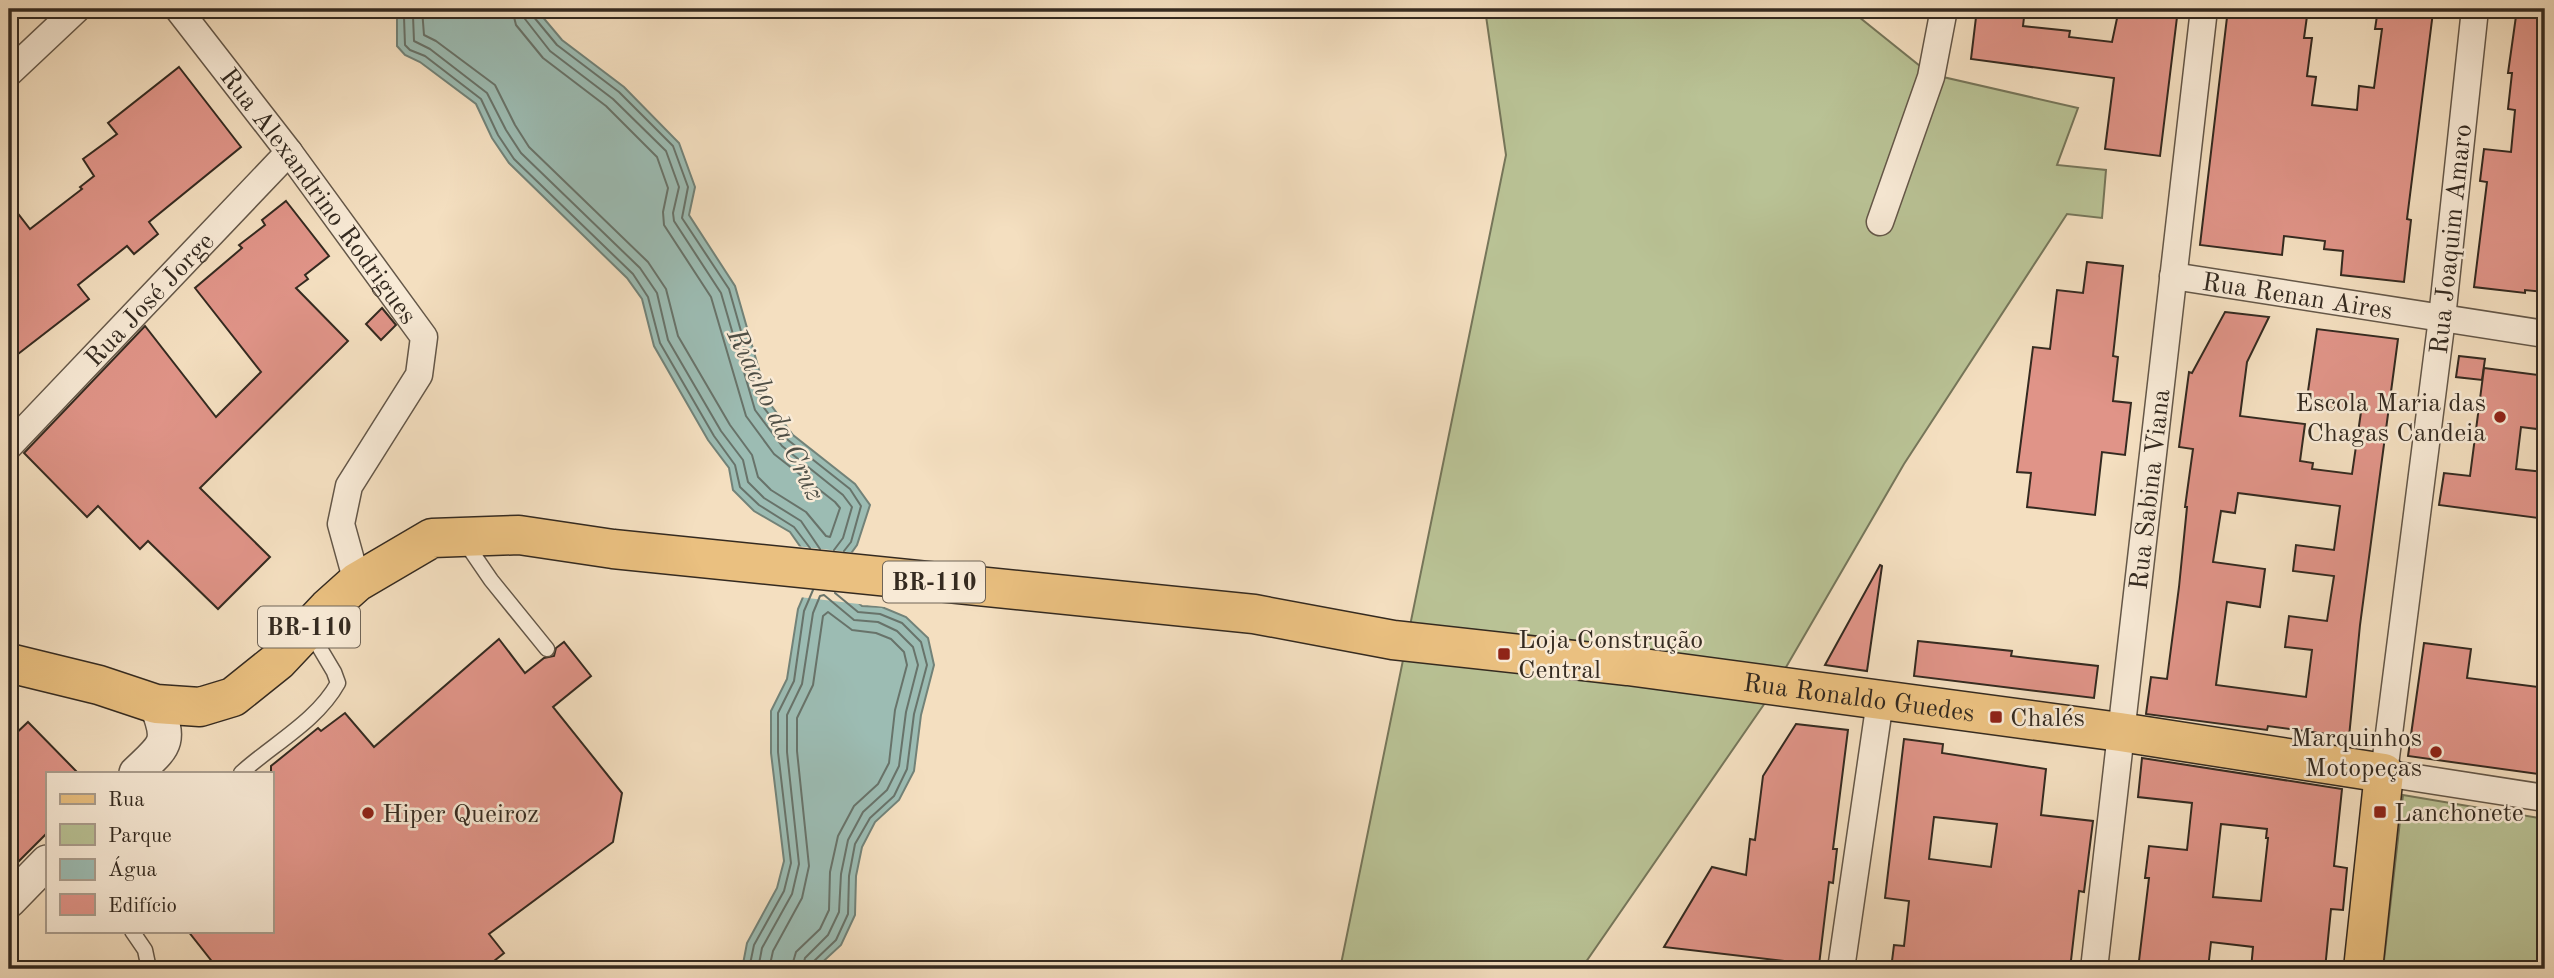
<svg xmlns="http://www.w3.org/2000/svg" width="2554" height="978" viewBox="0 0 2554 978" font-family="'Old Standard TT',serif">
<rect width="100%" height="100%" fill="#f4dfc0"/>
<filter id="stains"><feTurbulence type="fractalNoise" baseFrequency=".00286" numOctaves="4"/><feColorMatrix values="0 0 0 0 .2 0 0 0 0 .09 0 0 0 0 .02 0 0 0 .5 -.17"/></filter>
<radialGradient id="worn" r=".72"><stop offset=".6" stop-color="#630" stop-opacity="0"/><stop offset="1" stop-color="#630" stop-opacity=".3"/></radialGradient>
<g fill="#b9c295" stroke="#76765a" stroke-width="2">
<path d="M1485,9H1849L1930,74L2078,108L2057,165L2106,170L2102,218L2067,214L1904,464L1767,700L1581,969H1340L1506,155Z"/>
<path d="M2403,795L2545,819V969H2383Z"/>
</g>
<path fill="#9cbcb3" stroke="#728278" stroke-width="2" d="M392,9H536L562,40L624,87L679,143L695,187L689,215L735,286L768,401L793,435L855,484L870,505L857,545L847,559L839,586L862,606L882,607L906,617L928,638L934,665L921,715L914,771L899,800L875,822L862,847L856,876L855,915L841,945L815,969H742L747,943L777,888L784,861L771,753V711L787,679L798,609L809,583L804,552L790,532L754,511L733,490L729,468L708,440L654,346L642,299L627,278L509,163L492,138L476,104L420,62L405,55L397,46V18Z"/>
<path fill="#f4dfc0" d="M796,546L856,553L850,561L843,585L863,603H882L893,608L799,597L806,582L801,553Z"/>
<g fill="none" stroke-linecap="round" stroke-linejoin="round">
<g stroke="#68736a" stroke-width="2">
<path d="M400,9L404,17L405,45L410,50L425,56L481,99L498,135L514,159L633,274L648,297L660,343L714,436L735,465L740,487L759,505L794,527L810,548"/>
<path d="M410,9L413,16L414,41L430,49L487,93L506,130L521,153L640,268L657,293L668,340L721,431L743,460L748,482L764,498L801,521L820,549"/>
<path d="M422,9L424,35L436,41L495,85L515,125L529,147L648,262L666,289L678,336L730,425L752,455L758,477L771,490L806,512L826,536L830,537L840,508L835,502L774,454L746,416L711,297L664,225L663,212L668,188L657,157L606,106L543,58L516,25L512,9"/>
<path d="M523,9L525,19L550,51L613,99L666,151L679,187L673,213L674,221L721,293L755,410L782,446L843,495L852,507L843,538L834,550"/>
<path d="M531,9L533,16L557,45L619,92L673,146L688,187L682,218L729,289L762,405L788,440L850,489L861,506L851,542L844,551"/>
<path d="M749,969L754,945L784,891L791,863L778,752V713L794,681L804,611L813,590"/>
<path d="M758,969L762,948L792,894L799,864L787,752V715L802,684L813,613L820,596L824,595L854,620L878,622L897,631L913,647L918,665L906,712L899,766L887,790L863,812L848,840L841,874L839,912L828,935L805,958L802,969"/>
<path d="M769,969L773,951L802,898L809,866L797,751V718L813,685L823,616L828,612L852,630L876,633L891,639L904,652L907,665L895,710L889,763L878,784L854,806L838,836L830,872L829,910L820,929L796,952L791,969"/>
<path d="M811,969L813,962L836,940L848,914L849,876L855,844L870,818L894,796L907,769L914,714L927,665L921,642L902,623L880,614L858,612L835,593"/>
</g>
</g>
<g fill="#e09488" stroke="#342a20" stroke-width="2" fill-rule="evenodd">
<path d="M1977,9H2025L2023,26L2070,31L2069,37L2112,42L2119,9H2178L2160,156L2105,149L2114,78L1971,59Z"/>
<path d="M2228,9H2308L2304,38H2312L2307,76L2316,77L2312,105L2357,110L2359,86L2374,88L2382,29H2375L2378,9L2433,12L2407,219L2411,220L2404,282L2341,275L2343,251L2324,249L2325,241L2284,236L2282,255L2200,245Z"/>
<path d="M2517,9H2545V292L2525,290V293L2474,287L2487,182L2480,181L2484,149L2511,152L2515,110L2508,109L2512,73H2508Z"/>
<path d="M179,67L241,147L149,222L158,234L134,254L127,246L78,285L89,299L9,361V202L30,229L82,189L80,187L94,176L83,159L117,134L108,123Z"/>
<path d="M286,201L329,256L305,275L308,279L296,288L348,341L200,488L270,557L218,609L148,541L140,549L98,506L87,517L24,453L145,326L216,417L261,372L195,288L242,248L239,245L265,225L262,220Z"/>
<path d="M2087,262L2123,266L2113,356L2118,357L2113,401L2131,403L2125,455L2102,452L2095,515L2027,507L2031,473L2017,472L2033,347L2050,349L2057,290L2083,293Z"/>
<path d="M382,308L396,325L381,340L366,324Z"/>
<path d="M2225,312L2269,317L2247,362L2240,416L2305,424L2300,461L2313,463L2312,469L2352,474L2361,412L2306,405L2317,329L2398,339L2360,625L2349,737L2268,726L2267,730L2146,714L2151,677L2167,679L2179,587L2187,507H2185L2193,449L2179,447L2189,372L2192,373ZM2238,493L2340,506L2334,550L2296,545L2293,571L2334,576L2327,621L2289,616L2285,647L2312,650L2306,697L2216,685L2227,602L2260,607L2265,569L2213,562L2221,511L2235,513Z"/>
<path d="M2459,356L2485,359L2482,380L2456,377Z"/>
<path d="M2484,368L2545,376V430L2521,427L2516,469L2544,472L2538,518L2439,505L2444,473L2470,476Z"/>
<path d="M1880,565L1882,566L1867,671L1825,665Z"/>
<path d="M499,639L525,673L544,658L554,656L556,648L564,642L591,676L553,707L622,793L613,842L489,934L504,953L484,969H218L188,931H271V766L318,728L321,731L345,713L374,747Z"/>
<path d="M1918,641L2012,651L2011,656L2098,666L2094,698L1914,676Z"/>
<path d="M2424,643L2471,649L2467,678L2545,688V775L2408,756Z"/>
<path d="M28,722L78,773H47V833L9,871V740Z"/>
<path d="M1796,724L1848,730L1833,849H1837L1833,883L1829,882L1819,965L1664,947L1712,867L1746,875L1750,839L1755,840L1763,776Z"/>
<path d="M1904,739L1943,744L1942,753L2046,769L2041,815L2093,821L2084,892L2079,891L2070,969H2044L1970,961L1969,969H1891L1894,945L1904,946L1909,901L1885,898ZM1934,817L1997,824L1991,867L1929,859Z"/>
<path d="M2142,758L2342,789L2334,866L2347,868L2343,910L2331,909L2325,969H2251L2253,947L2211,942L2208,969H2138L2149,878H2145L2149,846L2187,850L2192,803L2138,797ZM2221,824L2267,829L2266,838H2268L2261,901L2213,897Z"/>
</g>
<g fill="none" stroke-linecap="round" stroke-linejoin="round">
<g stroke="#645748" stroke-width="17">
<g id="service">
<path d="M465,542L491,580L547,649"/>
<path d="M241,773C273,744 317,721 338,683L334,672L309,630"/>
<path d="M132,931L145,950L149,969"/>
</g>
</g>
<g stroke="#645748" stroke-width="29">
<g id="minor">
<path id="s1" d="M178,9L289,152L424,337L419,375L349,486L341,524L357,582"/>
<path d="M2475,9L2442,318L2384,773L2545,798"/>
<path d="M9,73L77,9"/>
<path d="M1880,222L1931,77L1944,9"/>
<path id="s2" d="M2173,276L2545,334"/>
<path id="s3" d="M9,446L289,152"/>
<path d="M1841,969L1880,701"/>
<path id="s4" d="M2094,969L2204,9"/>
</g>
</g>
<g stroke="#645748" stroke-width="36">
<g id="tertiary">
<path d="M136,773C165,745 172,744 156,704"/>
<path d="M9,901L47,862"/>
</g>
</g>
<g stroke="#342a20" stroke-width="41">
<g id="primary">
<path id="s5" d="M9,663L99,685L156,704L200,707L233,697L278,661L328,608L357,582L432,538L519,535L613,549L1254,614L1393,640L1628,666L2120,732L2384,773L2363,969"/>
</g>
</g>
<use href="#service" stroke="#f8ead6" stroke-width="14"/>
<use href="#minor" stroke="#f8ead6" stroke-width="26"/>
<use href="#tertiary" stroke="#f8ead6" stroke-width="33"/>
<use href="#primary" stroke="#eac080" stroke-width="38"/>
</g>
<g fill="#8f2418" stroke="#f8ead6" stroke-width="2.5">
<circle cx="2500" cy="417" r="7"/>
<rect x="1497" y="647" width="14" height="14" rx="3.5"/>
<rect x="1989" y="710" width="14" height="14" rx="3.5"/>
<circle cx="2436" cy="752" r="7"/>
<rect x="2373" y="805" width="14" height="14" rx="3.5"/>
<circle cx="368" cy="813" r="7"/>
</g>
<g text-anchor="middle" stroke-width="5" stroke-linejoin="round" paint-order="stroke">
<g fill="#f8ead6" stroke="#6f6457" stroke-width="2">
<rect x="883" y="561.5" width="102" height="41" rx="5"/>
<rect x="258" y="606.5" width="102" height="41" rx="5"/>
</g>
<g font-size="24" font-weight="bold" fill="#342a20">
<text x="934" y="590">BR-110</text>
<text x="309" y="635">BR-110</text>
</g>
<g font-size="26" fill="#342a20" stroke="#f8ead6">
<text dy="9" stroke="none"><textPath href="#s1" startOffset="234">Rua Alexandrino Rodrigues</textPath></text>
<text transform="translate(2450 239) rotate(-84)" y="9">Rua Joaquim Amaro</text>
<text dy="9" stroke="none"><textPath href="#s2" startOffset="126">Rua Renan Aires</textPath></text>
<text dy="9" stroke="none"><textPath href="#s3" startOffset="203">Rua José Jorge</textPath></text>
<text dy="9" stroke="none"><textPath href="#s4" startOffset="483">Rua Sabina Viana</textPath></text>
<text dy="9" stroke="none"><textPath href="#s5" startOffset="1925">Rua Ronaldo Guedes</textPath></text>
</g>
<g font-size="26" fill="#342a20" stroke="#f8ead6" text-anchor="start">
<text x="2486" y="411" text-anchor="end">Escola Maria das<tspan x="2486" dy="30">Chagas Candeia</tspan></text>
<text x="1518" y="648">Loja Construção<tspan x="1518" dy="30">Central</tspan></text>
<text x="2010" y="726">Chalés</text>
<text x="2422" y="746" text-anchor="end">Marquinhos<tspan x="2422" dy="30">Motopeças</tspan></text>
<text x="2394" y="821">Lanchonete</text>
<text x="382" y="822">Hiper Queiroz</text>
</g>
<g font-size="28" font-style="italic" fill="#4e4e45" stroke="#f8ead6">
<text transform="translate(777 414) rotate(64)" y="10">Riacho da Cruz</text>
</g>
</g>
<rect width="2554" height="978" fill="none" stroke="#f4dfc0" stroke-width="35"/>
<rect x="10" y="10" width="2533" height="957" fill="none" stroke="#342a20" stroke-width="3.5"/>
<rect x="18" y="18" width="2519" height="943" fill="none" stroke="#342a20" stroke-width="2"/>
<rect x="46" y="772" width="228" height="161" fill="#f8ead6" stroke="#aa9d8d" stroke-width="2"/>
<rect x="60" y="794" width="35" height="10" fill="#eac080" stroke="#aa9d8d" stroke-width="2"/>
<text x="108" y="806" font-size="21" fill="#342a20">Rua</text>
<rect x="60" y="824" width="35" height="21" fill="#b9c295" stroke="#aa9d8d" stroke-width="2"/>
<text x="108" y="842" font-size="21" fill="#342a20">Parque</text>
<rect x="60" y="859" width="35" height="21" fill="#9cbcb3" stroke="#aa9d8d" stroke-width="2"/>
<text x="108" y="876" font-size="21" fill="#342a20">Água</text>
<rect x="60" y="894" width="35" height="21" fill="#e09488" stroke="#aa9d8d" stroke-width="2"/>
<text x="108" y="912" font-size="21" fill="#342a20">Edifício</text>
<rect width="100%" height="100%" filter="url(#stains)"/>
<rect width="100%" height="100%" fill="url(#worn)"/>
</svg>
